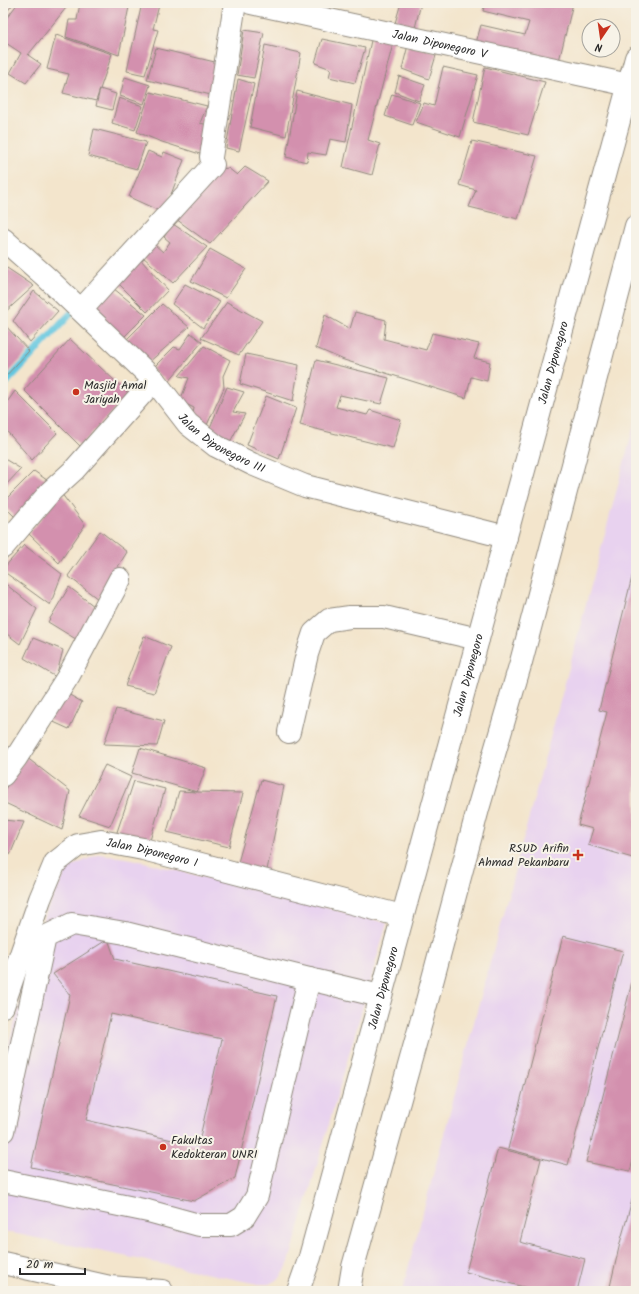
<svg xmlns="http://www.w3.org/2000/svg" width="639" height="1294" viewBox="0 0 639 1294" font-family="Kalam,sans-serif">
<rect width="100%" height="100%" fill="#f7f3e8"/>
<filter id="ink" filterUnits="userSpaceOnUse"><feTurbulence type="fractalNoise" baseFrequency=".025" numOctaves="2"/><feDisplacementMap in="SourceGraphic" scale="8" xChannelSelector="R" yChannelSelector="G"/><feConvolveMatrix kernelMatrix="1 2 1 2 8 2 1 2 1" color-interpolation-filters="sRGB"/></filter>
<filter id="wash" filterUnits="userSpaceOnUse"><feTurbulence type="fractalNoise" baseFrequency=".012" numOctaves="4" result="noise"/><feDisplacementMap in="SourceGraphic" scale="16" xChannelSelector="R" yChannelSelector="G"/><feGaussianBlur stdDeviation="0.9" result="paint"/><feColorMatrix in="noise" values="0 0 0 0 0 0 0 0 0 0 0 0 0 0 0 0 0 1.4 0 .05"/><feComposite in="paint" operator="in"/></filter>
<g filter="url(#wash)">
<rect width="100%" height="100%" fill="#f3e5cc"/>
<g fill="#e8d2ef">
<path d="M636,418V1291H402Z"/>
<path d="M99,854L132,859L387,923L289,1262L285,1271L280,1278L269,1284H258L3,1231V1064L47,909L68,868Z"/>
</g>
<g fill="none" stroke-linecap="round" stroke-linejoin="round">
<path stroke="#63c7e0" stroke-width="7" d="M3,386L75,309"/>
</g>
<g id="blocks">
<g fill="#d390ae" fill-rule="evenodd">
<path d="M3,3H14L5,14L3,12Z"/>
<path d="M18,3H70L28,55L41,64L26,83L10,73L21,53L3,41V23Z"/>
<path d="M80,3H121V5L129,7L119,55L66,37L69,20H77Z"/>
<path d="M142,3H152L159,5L153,29L158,30L145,75L127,71Z"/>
<path d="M301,3H324L322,8Z"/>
<path d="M401,3H421L415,28L395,23Z"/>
<path d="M485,3H573L558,65L476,43L481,25L525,35L529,22L483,11Z"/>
<path d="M244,30L264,33L254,78L237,75Z"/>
<path d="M56,35L112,54L96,101L63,93L69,74L47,69Z"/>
<path d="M372,36L394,40L368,140L380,144L372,175L343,167Z"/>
<path d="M322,39L365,48L355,83L329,77L331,69L315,63Z"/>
<path d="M265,45L301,53L286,136L250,127Z"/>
<path d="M408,45L437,52L429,79L402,69Z"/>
<path d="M156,48L223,64L211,95L147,80Z"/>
<path d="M443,67L478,75L460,137L416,122L424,103L434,106Z"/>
<path d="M485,67L545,82L528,135L473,122Z"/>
<path d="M399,76L425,85L419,101L395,92Z"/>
<path d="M125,77L150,85L144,104L120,96Z"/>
<path d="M238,79L254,84L239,151L226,148Z"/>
<path d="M100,89L116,94L112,110L96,106Z"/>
<path d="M297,91L352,105L346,142L330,139L326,155L308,152L307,162L286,157Z"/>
<path d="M150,92L207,106L200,123L212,126L206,156L159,141L137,132Z"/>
<path d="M392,94L420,103L412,125L385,116Z"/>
<path d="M119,98L143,106L135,130L112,123Z"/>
<path d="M94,129L146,142L137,169L88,156Z"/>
<path d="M472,141L537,156L518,219L469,207L476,190L459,185Z"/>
<path d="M148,151L162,157L164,152L184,160L164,213L129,197Z"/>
<path d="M245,167L268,181L210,244L176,219L221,169L228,168L237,175Z"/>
<path d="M173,224L207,247L173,283L143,257L154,244L163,252L170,242L164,237Z"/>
<path d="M210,249L246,269L226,298L191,281Z"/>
<path d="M140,259L168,290L147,312L118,283Z"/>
<path d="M7,268L34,286L3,314V272Z"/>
<path d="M185,284L220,302L203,328L172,304Z"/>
<path d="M113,288L146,315L121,340L90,309Z"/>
<path d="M34,291L58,311L30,342L13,321Z"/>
<path d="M227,302L262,321L239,355L201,338Z"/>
<path d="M162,304L189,327L148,363L124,342Z"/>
<path d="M355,312L386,320L384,339L426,350L432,333L479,344L474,358L490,362L487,381L471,377L466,398L344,360L316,348L325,315L350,329Z"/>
<path d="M4,324L29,351L4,378L3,326Z"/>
<path d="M191,333L202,342L168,382L152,369L174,347L180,349Z"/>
<path d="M70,339L129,394L80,446L24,390Z"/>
<path d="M204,346L230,360L223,376L224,388L207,425L192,420L194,408L180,401L189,378L179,376Z"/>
<path d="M246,354L299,365L293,401L240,384Z"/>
<path d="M316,360L389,378L381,404L340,395L336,407L367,415L370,410L401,420L393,448L300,425Z"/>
<path d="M227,387L244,392L233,412L245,414L230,442L209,430Z"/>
<path d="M15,391L57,433L32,460L3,427V408Z"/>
<path d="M266,396L296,408L279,459L247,445Z"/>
<path d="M3,458L21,469L3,488Z"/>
<path d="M34,471L51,483L17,519L3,505V502Z"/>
<path d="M61,493L85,525L59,563L29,534Z"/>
<path d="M100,531L127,552L98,599L68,576Z"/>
<path d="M24,545L62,574L50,605L3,571V569Z"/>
<path d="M635,565H636V859L588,845L593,829L578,825L607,712L599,710Z"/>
<path d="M3,582L37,609L20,644L3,631Z"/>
<path d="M69,587L98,609L79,641L48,622Z"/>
<path d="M144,636L171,647L154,693L125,686Z"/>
<path d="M33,638L63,650L56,677L24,658Z"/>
<path d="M66,693L82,702L69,729L47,719Z"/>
<path d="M116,709L164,721L157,746L104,744Z"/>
<path d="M140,748L206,768L197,792L243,793L229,847L167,832L179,791L197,792L132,773Z"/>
<path d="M26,757L70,791L62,830L3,802V792Z"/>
<path d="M105,765L131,777L110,826L79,816Z"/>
<path d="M261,780L284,786L266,875L237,866Z"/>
<path d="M134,781L165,789L149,844L116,835Z"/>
<path d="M3,820L24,822L10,855L3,853Z"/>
<path d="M563,936L623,951L568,1165L508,1149Z"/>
<path d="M108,939L115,959L277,996L235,1178L194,1201L31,1167L70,995L53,974ZM111,1014L222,1039L198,1146L86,1120Z"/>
<path d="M632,982L636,983V1151L630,1171L586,1162Z"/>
<path d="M498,1148L541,1159L520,1242L585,1259L577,1291H539L466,1272Z"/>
<path d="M636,1186V1291H609L620,1243Z"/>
</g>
</g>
</g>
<g filter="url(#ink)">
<use href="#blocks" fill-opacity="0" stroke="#8f887c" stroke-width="1"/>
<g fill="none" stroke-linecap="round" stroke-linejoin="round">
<g stroke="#8f887c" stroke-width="24">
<g id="minor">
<path id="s1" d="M251,3L629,85"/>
<path d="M211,157L235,3"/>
<path id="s2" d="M3,239L46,277L154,380L188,424L216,446L252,464L305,486L506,537"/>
<path d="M81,310L213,165"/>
<path d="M3,547L51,491L74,470L154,380"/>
<path d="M289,732L307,654L314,633L329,620L350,617H384L478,639"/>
<path d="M3,775L16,758L69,675L120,579"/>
<path id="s3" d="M3,1006L40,899L55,863L78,845L101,841L143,849L402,916"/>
<path d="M3,1131L45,937L72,924L125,933L309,979"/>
<path d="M3,1181L148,1211L199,1225H231L244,1217L257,1196L309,979L380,996"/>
</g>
</g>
<g stroke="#8f887c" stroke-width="24">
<g id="major">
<path d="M3,1263L110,1287L162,1291"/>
<path id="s4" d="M298,1291L310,1257L636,58"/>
<path d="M349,1291L353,1267L427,1001L478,809L521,662L636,226"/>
</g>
</g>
<use href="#minor" stroke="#fff" stroke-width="22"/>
<use href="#major" stroke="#fff" stroke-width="22"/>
</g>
</g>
<g fill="#c8321e" stroke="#f7f3e8" stroke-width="1.5">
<circle cx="76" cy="392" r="4"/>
<path d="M576 849h4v4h4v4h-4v4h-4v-4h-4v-4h4z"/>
<circle cx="163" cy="1147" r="4"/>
</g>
<g text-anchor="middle" stroke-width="4" stroke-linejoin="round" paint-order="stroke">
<g font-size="12" fill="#2b2b2b" stroke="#f7f3e8">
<text dy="4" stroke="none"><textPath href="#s1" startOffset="193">Jalan Diponegoro V</textPath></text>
<text dy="4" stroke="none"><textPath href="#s4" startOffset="963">Jalan Diponegoro</textPath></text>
<text dy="4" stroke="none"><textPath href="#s2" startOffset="301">Jalan Diponegoro III</textPath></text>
<text dy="4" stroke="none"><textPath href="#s4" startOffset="639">Jalan Diponegoro</textPath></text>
<text dy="4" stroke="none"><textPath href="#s3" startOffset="257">Jalan Diponegoro I</textPath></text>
<text dy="4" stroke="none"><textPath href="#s4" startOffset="315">Jalan Diponegoro</textPath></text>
</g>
<g font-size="12" fill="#2b2b2b" stroke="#f7f3e8" text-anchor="start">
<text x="84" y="389">Masjid Amal<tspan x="84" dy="14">Jariyah</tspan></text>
<text x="569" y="852" text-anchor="end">RSUD Arifin<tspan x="569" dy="14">Ahmad Pekanbaru</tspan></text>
<text x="171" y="1144">Fakultas<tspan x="171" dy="14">Kedokteran UNRI</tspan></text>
</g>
</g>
<rect width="639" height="1294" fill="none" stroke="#f7f3e8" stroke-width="16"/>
<g transform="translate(601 38) rotate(193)"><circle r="19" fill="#f7f3e8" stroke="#a5a39c"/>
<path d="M0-3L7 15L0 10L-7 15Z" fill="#c8321e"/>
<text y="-6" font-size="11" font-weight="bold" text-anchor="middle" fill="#2b2b2b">N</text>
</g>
<path d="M20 1268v6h65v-6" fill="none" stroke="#2b2b2b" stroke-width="2"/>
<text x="26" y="1268" font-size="12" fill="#2b2b2b" stroke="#f7f3e8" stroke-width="3" paint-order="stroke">20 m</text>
</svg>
